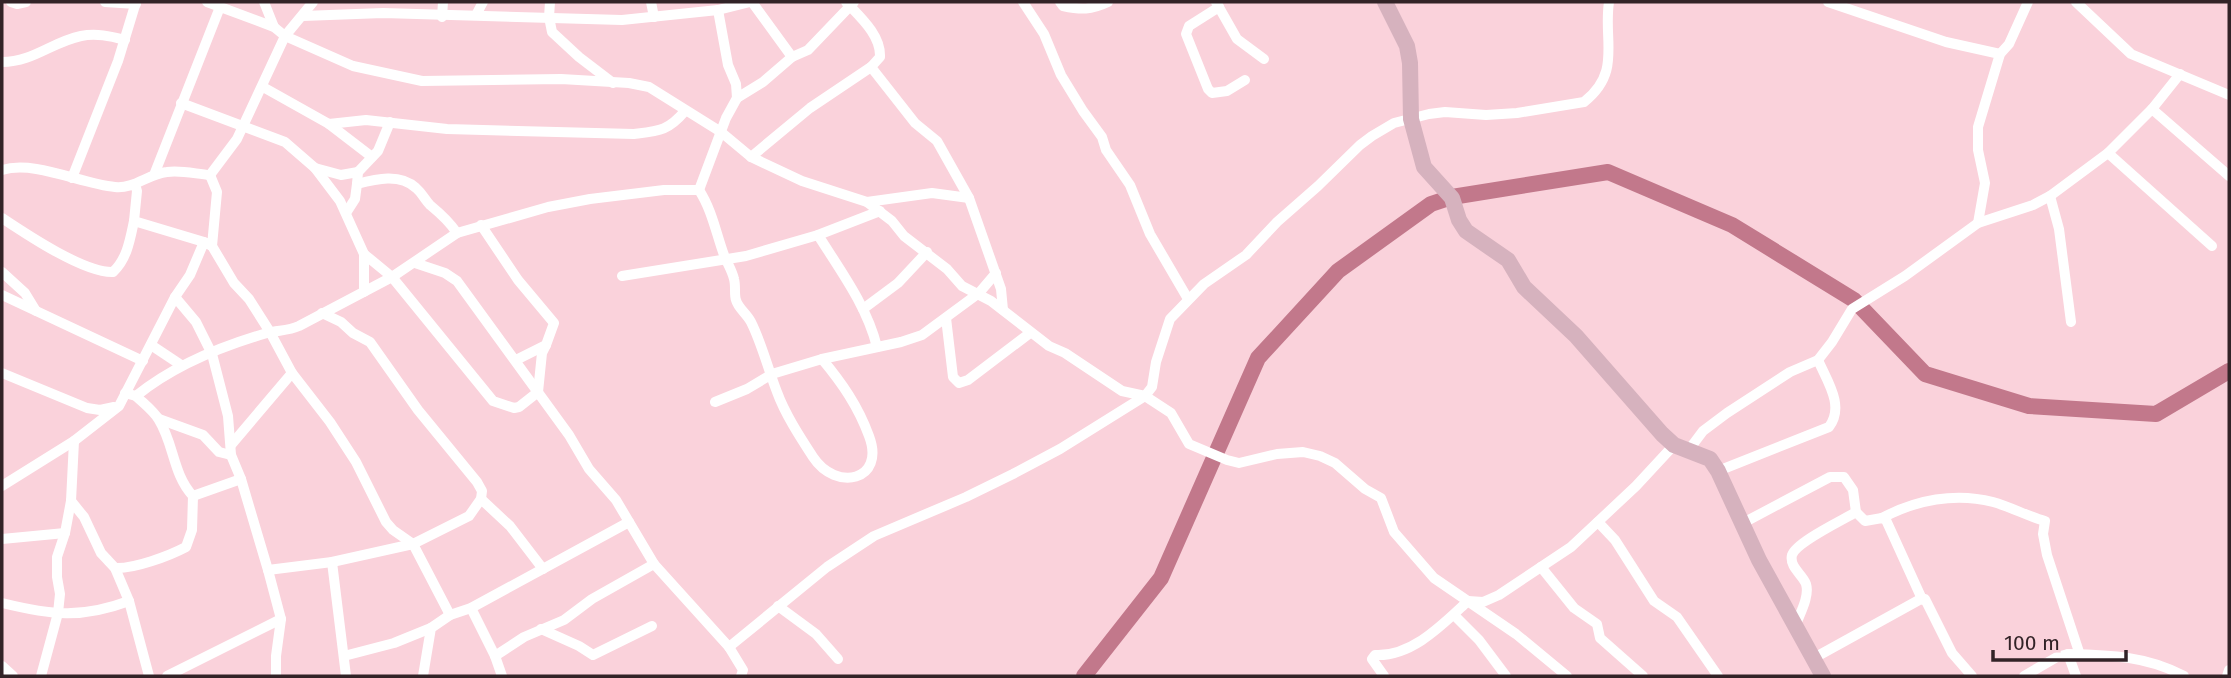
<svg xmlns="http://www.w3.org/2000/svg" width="2231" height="678" viewBox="0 0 2231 678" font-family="'Fira Sans',sans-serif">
<rect width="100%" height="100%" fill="#fad2db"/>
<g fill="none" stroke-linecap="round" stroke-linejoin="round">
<path stroke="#c2788b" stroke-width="16" d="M1084,676L1161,578L1258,358L1338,271L1431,204L1452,197L1608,172L1732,225L1854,300L1925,374L2029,406L2156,414L2229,371"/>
<g stroke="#fff" stroke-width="10">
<path d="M11,2L17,4L26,2"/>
<path d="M105,2L136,4"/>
<path d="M207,2L274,27L285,36L353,66L422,81L561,79L629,83L649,87L721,132L751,157L802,181L867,202L892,221L904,236L947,269L962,286L991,301L1049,346L1065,353L1122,391L1145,396L1171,413L1189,444L1227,460L1239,463L1277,454L1303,452L1320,456L1335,463L1365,489L1381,498L1394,532L1434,578L1516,634L1567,676"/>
<path d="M264,2L274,27"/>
<path d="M550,2L549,17L552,32L579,57L613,83"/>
<path d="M651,2L654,17"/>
<path d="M752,2L792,57"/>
<path d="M846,2C860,17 881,35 880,57L871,67L915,123L937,141L969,198L1001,289L1003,310"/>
<path d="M1023,2L1044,34L1061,75L1083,111L1102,137L1106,150L1130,185L1150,234L1188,299"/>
<path d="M1060,2L1063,6C1081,10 1091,10 1108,2"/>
<path d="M1216,2L1237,39L1264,59"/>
<path d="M1828,2L1946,42L2000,54"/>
<path d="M2076,2L2131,54L2229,95"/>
<path d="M1219,7L1189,26L1186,34L1208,89L1212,93L1227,91L1245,80"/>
<path d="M718,10L728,65L736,84L737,98L763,82L792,57L808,50L854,2"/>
<path d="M476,15L483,2"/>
<path d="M303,16L383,13L622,20L718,10L750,2"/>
<path d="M442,17L443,2"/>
<path d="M2,62C33,62 52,42 81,36C96,33 110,36 125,40"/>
<path d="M263,87L329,124L366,120L447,129L634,134C659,131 668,131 685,111"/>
<path d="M181,103L285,142L315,168L340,201L364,254V292"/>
<path d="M2152,109L2229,176"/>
<path d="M329,124L372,157"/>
<path d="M2108,153L2212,246"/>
<path d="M751,157L810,108L871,67"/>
<path d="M315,168L341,175L358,172"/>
<path d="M2,170C35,160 81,184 115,187C134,189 148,174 167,172C181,170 196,174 210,175"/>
<path d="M154,175L220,7"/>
<path d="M210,175L237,139L285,36L313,2"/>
<path d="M72,178L118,61L136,2"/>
<path d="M135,184L137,191L134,221L204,242"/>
<path d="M357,184L358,172L378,151L390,122"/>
<path d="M699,190C712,210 716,233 724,255C727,263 732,270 734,279C736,286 734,294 736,300C738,308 747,314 751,322C762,344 768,369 777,392C785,414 800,437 813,457C836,492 886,481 869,436C858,406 842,383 822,359"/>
<path d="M699,190L726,118L737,98"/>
<path d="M2050,196L2059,229L2071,322"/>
<path d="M867,202L932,193L969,198"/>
<path d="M346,213L355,199L357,184C376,179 400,173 416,188C422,193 425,200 430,205C441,214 449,221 457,233"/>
<path d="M2,218C26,234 84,273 113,272C127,259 130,240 134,221"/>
<path d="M1978,223L1985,183L1978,150V127L2000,54L2009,44L2028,2"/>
<path d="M481,225L518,280L554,323L546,345L516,360"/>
<path d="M818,235C840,270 867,306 877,347"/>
<path d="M212,246L234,283L249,299L270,332L292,373L330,422L356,462L386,522L393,530L413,544L450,615"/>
<path d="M364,254L392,277L493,401L514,408L519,407L538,392L542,353L546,345"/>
<path d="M415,263L445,273L457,281L569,435L589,469L616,500L654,564L729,647L743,670L741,676"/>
<path d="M2,272L25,293L36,311"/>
<path d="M622,276L746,256L818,235L880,211"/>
<path d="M2,295L143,361"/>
<path d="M175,297L196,322L212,354L228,416L231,455L241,479L268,570L332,562L413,544L469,516L481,499L482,491L477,482L418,410L370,342L353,333L341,322L322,313"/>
<path d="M863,309L898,283L927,252"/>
<path d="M946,318L953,377L959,383L968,380L1030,333"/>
<path d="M151,345L181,365"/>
<path d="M2,373L87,408L100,410L114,407"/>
<path d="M125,393L136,396C173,366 222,346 267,333C278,330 288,331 299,326L392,277L457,233L548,207L590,199L664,190H699"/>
<path d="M715,402L747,389L772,374L822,359L901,342L922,335L979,293L996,273"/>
<path d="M159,419L203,435L219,452L231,455"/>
<path d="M231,445L292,373"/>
<path d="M1688,451L1703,431L1727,413L1790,372L1818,360L1832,342L1852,309L1905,276L1978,223L2033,205L2050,196L2108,153L2152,109L2180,74"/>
<path d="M1718,471L1829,427C1845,406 1827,381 1818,360"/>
<path d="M2,486L74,441L119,406L175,297L190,275L204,242L212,246L217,192L210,175"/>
<path d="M193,496L241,479"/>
<path d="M481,499L510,526L543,569"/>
<path d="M71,501L84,517L101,553L115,568L129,601L149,676"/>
<path d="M1882,518C1916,500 1955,492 1993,502C2011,507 2027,516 2045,521L2043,534L2047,555L2080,655"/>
<path d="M1598,522L1615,540L1654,601L1677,617L1718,676"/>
<path d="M1743,523L1830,477H1844L1853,490L1856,512L1865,521L1882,518L1886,520L1922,599"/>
<path d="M2,539L65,533"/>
<path d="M332,562L346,676"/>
<path d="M1541,567L1574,608L1597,624L1600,638L1643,676"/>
<path d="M115,568C134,569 169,556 186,547L192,530L193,496C173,475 174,444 159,420C154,411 143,403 136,396"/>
<path d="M268,570L281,619L276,656V676"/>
<path d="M2,603C51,615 81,619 129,601"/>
<path d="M778,606L816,634L838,659"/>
<path d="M471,608L495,656L502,676"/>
<path d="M1454,615L1479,640L1506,676"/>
<path d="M1795,627C1799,615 1810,597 1806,584C1803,575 1789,567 1792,555C1796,542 1843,520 1856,512"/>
<path d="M541,629L579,646L593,655L652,626"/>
<path d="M729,647L827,567L874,536L966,497L1013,474L1060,449L1145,396L1152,387L1156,362L1170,319L1204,284L1246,255L1277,222L1318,186L1360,145L1372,136L1394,123L1429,114L1445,112L1486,115L1517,113L1584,102C1622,72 1603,41 1609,2"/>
<path d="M2068,654C2110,655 2147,656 2184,676"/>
<path d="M344,656L394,643L431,628"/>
<path d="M495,656L524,637L564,620L592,599L654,564"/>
<path d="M1814,658L1919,600L1925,599L1952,653L1972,676"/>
<path d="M2,666L13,676"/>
<path d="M41,676L58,613L60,594L57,577V557L65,533L71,501L74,441"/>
<path d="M167,676L281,619"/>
<path d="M423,676L431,628L450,615L471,608L629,522"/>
<path d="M1384,676L1372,659L1375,655C1412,657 1443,624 1468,601L1483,602L1499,595L1571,547L1636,486L1674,445"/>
<path d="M2024,676L2057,657L2068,654L2076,676"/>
<path d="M2227,676L2229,670"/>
</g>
<path stroke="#d6b2be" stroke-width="16" d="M1385,2L1407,46L1410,63L1411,119L1424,167L1452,198L1459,220L1466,231L1508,260L1524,287L1576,336L1662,434L1674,445L1710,459L1718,471L1759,560L1823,676"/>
</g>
<rect width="2231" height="678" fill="none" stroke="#322327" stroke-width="7"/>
<path d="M1993 650v10h133v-10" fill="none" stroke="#322327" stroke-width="3.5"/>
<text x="2004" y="650" font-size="21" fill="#322327" stroke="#fad2db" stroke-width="5" paint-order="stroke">100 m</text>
</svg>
